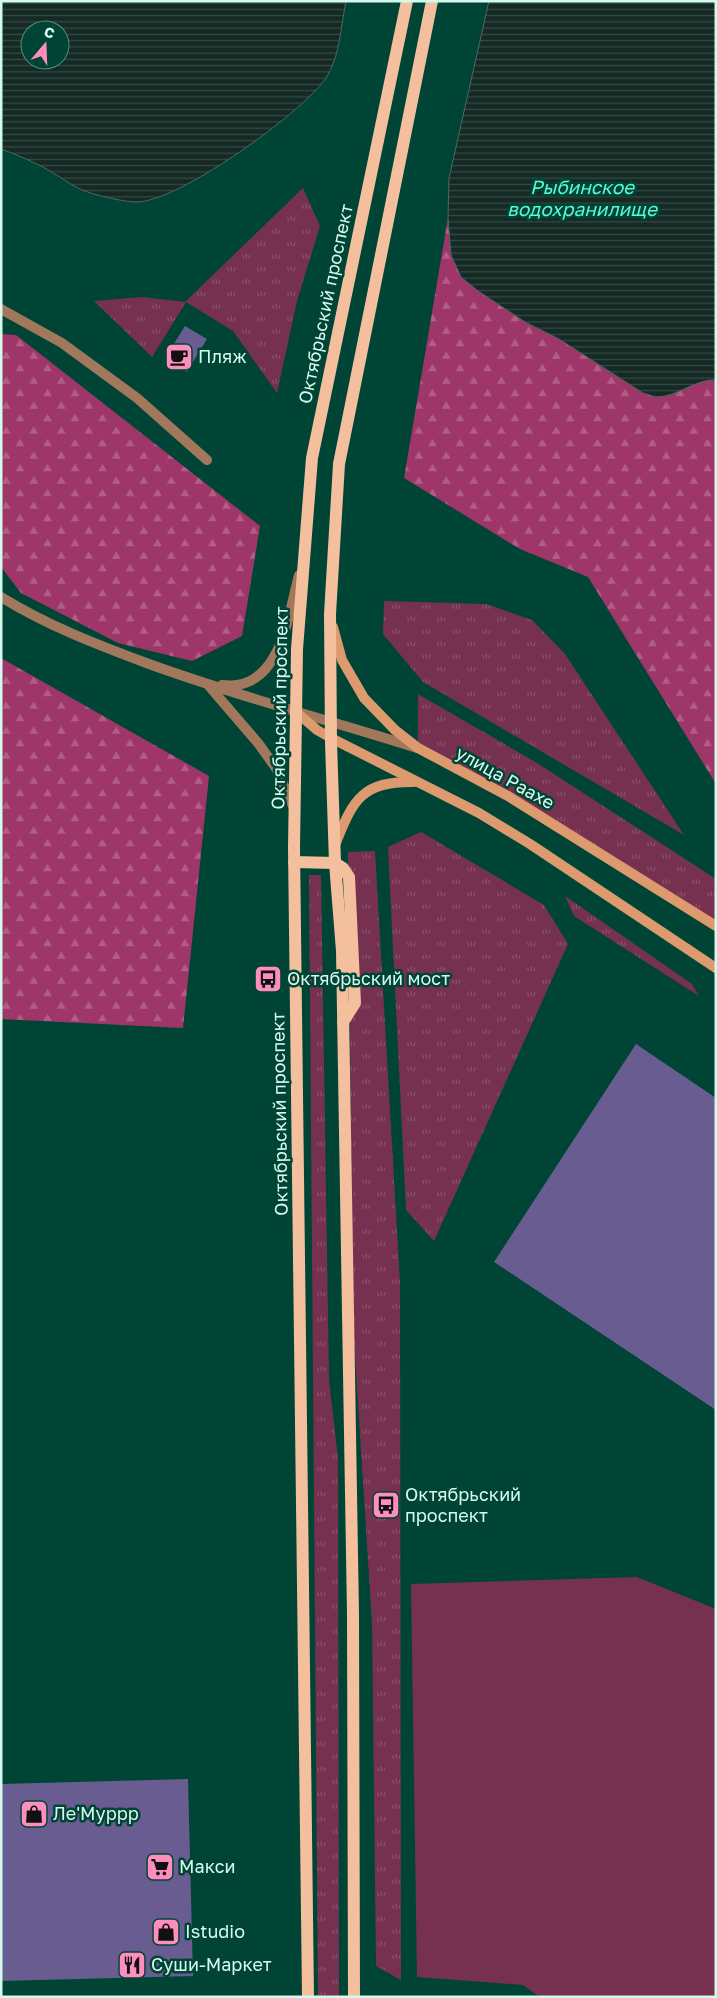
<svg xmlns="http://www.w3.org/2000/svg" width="717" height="1998" viewBox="0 0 717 1998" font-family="'Golos Text',sans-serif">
<defs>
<pattern id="grass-tufts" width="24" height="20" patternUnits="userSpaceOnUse" patternTransform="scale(1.25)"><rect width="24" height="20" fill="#763151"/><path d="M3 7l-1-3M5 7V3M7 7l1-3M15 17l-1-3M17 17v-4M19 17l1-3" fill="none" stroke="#89506a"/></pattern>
<pattern id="forest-firs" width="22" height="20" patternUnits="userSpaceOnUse" patternTransform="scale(1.25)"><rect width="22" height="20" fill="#9f3669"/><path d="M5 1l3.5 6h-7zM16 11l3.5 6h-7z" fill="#b05e86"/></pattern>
<pattern id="water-rules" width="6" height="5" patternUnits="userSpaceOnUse" patternTransform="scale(1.25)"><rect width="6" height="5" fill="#152a24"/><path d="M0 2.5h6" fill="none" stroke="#364a44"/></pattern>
</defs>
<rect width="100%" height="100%" fill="#004436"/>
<g fill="url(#grass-tufts)">
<path d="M303,188L320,226L297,301L277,393L233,331L186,302L152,357L94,301L142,297L185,302Z"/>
<path d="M384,601L486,604L532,620L565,654L684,835L423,682L383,634Z"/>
<path d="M418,694L537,763L716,879V926L602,854L418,748Z"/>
<path d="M421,832L544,905L568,944L434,1241L406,1210L388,847Z"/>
<path d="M375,851L400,1283L401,1980L376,1966L372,1623L353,1325L348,852Z"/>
<path d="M309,875H321L329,1380L338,1458L339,1997H318Z"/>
<path d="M565,896L692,984L699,996L574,916Z"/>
</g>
<g fill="url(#forest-firs)">
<path d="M448,218L451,255L502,306L525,322L559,339L643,393C647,394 653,397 658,397C679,396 694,379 716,380V784L588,577L520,549L404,478Z"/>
<path d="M1,334L16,335L260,526L242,636L192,661L118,643L21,593L1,567Z"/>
<path d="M1,658L209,776L183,1028L1,1019Z"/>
</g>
<path fill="#763151" d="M637,1577L716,1609V1997H540L523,1985L417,1977L411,1584Z"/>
<g fill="url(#water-rules)" stroke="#4e6860" fill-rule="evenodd">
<path d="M1,1H346C341,25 340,57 326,78C302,113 175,205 134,202C120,201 95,195 82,190C69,184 56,174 43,167C29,160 15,154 1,149ZM30,30H60V60H30Z"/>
<path d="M489,1H716V380C695,379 679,396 658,397C653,397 648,394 643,393L559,339L525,322L478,291L461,277L451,255L448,218L449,178Z"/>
</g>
<g fill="#685c90">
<path d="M185,326L207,339L187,372L165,358Z"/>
<path d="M636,1044L716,1098V1410L494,1262Z"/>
<path d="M188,1779L193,1976L1,1981V1784Z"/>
</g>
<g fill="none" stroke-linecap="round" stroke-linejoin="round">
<path stroke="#a2785d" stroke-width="10" d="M1,309L62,343L137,398L207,460"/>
<g stroke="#a2785d" stroke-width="10">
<path d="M1,597C48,626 98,645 149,664C237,696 328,720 417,748"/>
<path d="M222,685C226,685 232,686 237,685C283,678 289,611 299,575"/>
<path d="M209,686L258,743L276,768L294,808"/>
</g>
<g stroke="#dd9a6e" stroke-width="10">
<path d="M333,627L342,660L364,698L395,730L418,748L508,796L716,926"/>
<path d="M295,711L317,730L331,738L479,813L530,844L716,968"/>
<path d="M336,843C353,799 363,781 414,782"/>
</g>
<g stroke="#f3bf9d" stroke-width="12">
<path d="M294,862L335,863L343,868L349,877L355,1003L343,1022"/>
<path d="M308,1997L294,848L297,649L312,458L407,1"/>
<path d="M354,1997L353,1614L342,951L335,863L331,742L330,614L339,464L432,1"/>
</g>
</g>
<defs>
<g id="cafe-square" transform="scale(1.4375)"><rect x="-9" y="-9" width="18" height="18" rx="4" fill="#fe8ebe" stroke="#004436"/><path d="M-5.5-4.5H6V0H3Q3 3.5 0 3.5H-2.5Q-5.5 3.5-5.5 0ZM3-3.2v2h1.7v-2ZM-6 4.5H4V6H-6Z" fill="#111"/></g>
<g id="bus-square" transform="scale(1.4375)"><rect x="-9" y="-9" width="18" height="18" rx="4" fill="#fe8ebe" stroke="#004436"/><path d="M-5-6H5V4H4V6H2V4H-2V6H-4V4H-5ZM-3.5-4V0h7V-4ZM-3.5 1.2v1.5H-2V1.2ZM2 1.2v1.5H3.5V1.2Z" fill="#111"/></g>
<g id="shop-square" transform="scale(1.4375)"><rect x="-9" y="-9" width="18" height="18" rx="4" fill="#fe8ebe" stroke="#004436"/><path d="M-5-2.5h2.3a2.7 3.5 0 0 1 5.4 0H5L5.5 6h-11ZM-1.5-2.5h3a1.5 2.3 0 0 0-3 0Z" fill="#111"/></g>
<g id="supermarket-square" transform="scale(1.4375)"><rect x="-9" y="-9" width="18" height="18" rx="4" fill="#fe8ebe" stroke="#004436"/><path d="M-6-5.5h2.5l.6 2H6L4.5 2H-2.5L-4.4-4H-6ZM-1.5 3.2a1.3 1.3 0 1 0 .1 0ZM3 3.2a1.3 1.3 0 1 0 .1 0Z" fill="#111"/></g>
<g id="restaurant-square" transform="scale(1.4375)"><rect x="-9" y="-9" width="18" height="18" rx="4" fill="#fe8ebe" stroke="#004436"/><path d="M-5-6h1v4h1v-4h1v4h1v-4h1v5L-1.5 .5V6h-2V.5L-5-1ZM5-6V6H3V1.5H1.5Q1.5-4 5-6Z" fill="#111"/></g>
</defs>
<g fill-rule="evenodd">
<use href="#cafe-square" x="179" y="357"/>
<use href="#bus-square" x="268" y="979"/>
<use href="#bus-square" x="386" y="1505"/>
<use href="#shop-square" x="34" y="1814"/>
<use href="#supermarket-square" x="160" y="1867"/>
<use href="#shop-square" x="166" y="1932"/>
<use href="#restaurant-square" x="132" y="1965"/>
</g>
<g text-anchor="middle" stroke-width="5" stroke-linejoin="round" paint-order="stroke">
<g font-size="18" fill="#d4f9ed" stroke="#004436">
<text transform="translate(326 304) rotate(-78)" y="6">Октябрьский проспект</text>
<text transform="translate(280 708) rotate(-89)" y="6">Октябрьский проспект</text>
<text transform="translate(505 778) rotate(29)" y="6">улица Раахе</text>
<text transform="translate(280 1114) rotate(-91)" y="6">Октябрьский проспект</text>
</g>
<g font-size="18" fill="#d4f9ed" stroke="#004436" text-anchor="start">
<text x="198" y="363">Пляж</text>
<text x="287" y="985">Октябрьский мост</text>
<text x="405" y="1501">Октябрьский<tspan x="405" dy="21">проспект</tspan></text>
<text x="53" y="1820">Ле'Муррр</text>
<text x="179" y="1873">Макси</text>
<text x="185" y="1938">Istudio</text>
<text x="151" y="1971">Суши-Маркет</text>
</g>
<g font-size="19" font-style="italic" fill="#5bf7d1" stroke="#004436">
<text x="582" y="194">Рыбинское<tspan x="582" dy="22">водохранилище</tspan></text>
</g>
</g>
<rect width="717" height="1998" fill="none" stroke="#d4f9ed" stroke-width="5"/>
<g transform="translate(45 45) rotate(19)"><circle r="24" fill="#004436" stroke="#558c7f"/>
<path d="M0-4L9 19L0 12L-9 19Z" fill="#fe8ebe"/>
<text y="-8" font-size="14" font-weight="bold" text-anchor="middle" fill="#d4f9ed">С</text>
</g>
</svg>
